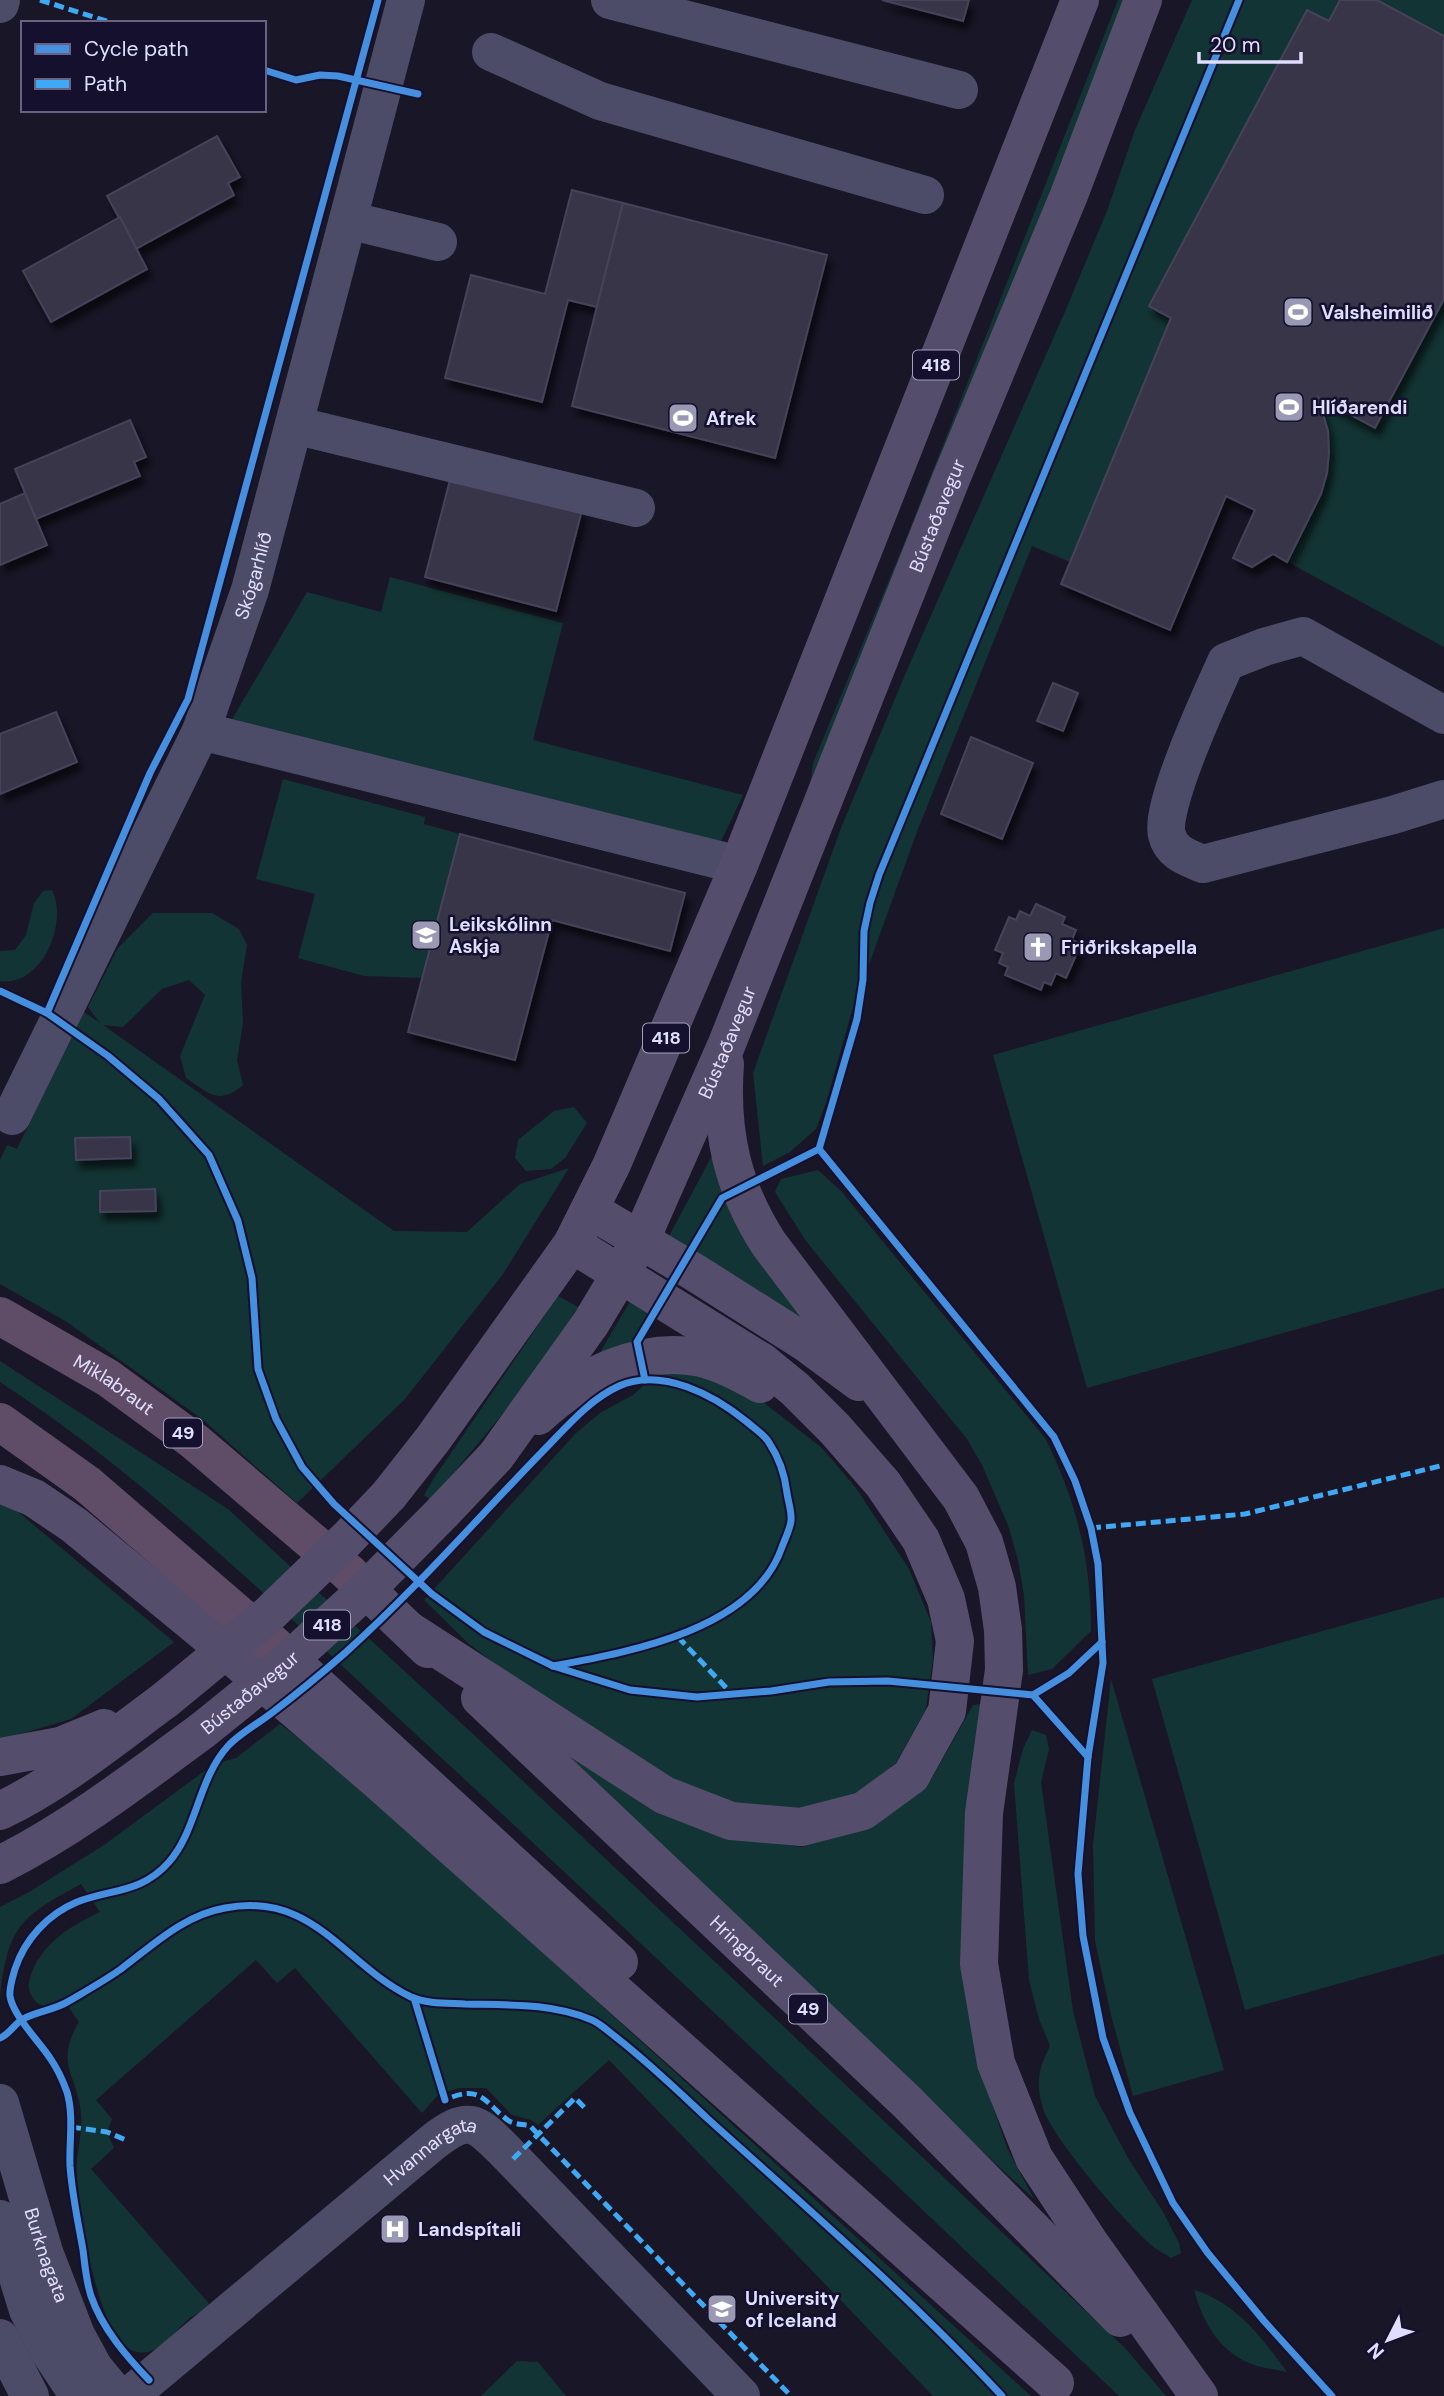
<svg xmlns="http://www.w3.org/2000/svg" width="1444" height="2396" viewBox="0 0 1444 2396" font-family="'DM Sans',sans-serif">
<defs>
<filter id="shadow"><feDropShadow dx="4.5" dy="8" stdDeviation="3.5" flood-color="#0009"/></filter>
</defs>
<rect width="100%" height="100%" fill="#191727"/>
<g fill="#133434">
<path d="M1118,0H1125L1096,81L809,792L813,763L906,539Z"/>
<path d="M1192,0H1444V647L1273,554L1252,567L1233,558L1255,510L1226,496L1170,630L1061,584L1070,562L1032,546L918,829L851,1014L826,1103L816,1129L790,1152L763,1166L753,1073L841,828L907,670L1064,314L1107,211L1135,130Z"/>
<path d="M390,577L563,623L533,740L743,795L715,854L231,721L307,592L381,612Z"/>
<path d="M283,779L425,817L424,824L460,834L423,978L364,976L298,958L315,894L256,879Z"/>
<path d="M52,890C69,923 41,988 0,981V951L15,950L26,935L34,903L43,891Z"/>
<path d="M153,913H212L239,929L247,945L241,982L243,1023L237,1060L243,1085C218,1106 209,1093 186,1078L180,1056L205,995L189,980L162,989L123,1027L103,1025L394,1231L467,1232L520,1184L569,1168L503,1274L405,1399L297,1503L202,1419L67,1322L0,1284V1160L7,1145L17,1149L84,1012L100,1023L88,1007L118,948Z"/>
<path d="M1444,928V1288L1087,1388L993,1055Z"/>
<path d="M574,1107L587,1123L565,1158L551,1169L526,1171L515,1158L518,1140L554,1111Z"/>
<path d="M714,1152L823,1335L668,1238Z"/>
<path d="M818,1170L841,1191L1045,1438C1077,1503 1091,1559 1091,1631L1052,1669L1028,1675L1024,1595L1018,1560L1008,1525L982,1465L967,1439L806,1241L775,1192L781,1179Z"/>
<path d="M558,1296L580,1308L525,1387L431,1500L424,1495L434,1478Z"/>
<path d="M631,1300L651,1312L633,1346L596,1359Z"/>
<path d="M0,1361L228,1509L473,1734L1125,2348L1166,2396H1119C887,2177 657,1956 422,1740C287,1616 154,1483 0,1382Z"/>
<path d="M661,1370L740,1384L822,1448L856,1488L909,1569L931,1622L933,1659L926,1709L896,1763L850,1799L804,1813L756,1810L647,1771L557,1711L468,1643L424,1600L576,1433L600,1413L633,1395Z"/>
<path d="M0,1503L11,1506L174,1642L71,1719L0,1740Z"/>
<path d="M1444,1597V1954L1245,2010L1152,1679Z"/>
<path d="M1111,1679L1224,2070L1133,2096L1111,2015L1095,1941L1093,1845Z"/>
<path d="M987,1703L978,2063L1007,2148L1034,2199L526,1728L730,1837L802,1847L890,1810L931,1780L973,1705Z"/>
<path d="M280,1724L359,1785L1031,2396H933L609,2060L538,2125L531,2120L512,2115L486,2088H459L439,2094L422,2113L295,1968L277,1983L256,1960L96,2100L112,2119L107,2132L114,2148L91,2169L212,2307C206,2310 199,2312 193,2316C176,2327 161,2357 137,2352C97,2344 80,2212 77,2177C75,2156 83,2135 81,2113C77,2073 54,2065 79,2022L67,2005C54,2008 41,2010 33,1998C26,1989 29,1981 32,1972C44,1942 72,1925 100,1912L81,1884C20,1917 8,1926 0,1997V1907L29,1892L104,1845L214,1764L236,1758Z"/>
<path d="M1032,1730L1046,1735L1049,1749L1041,1782L1073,2011L1095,2096L1128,2158L1163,2212L1179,2243L1181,2253L1171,2258C1164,2253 1155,2249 1149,2243C1124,2221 1052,2138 1043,2108C1035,2083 1039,2068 1050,2046L1039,2019L1029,1980L1014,1783L1023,1749Z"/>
<path d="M1194,2290C1236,2302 1262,2338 1287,2372C1275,2369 1260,2368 1249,2363C1217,2349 1203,2321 1194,2290Z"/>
<path d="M517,2361L538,2362L566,2396H481Z"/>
</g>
<g fill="#383648" stroke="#45425a" stroke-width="2" filter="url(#shadow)">
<path d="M882,0H969L963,21Z"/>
<path d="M1340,0H1377L1444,36V299L1375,428L1318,397L1328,431L1329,452L1327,473L1321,494L1287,562L1273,554L1252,567L1233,558L1255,510L1226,496L1170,630L1061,584L1171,318L1149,306L1307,10L1329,21Z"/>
<path d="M217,136L240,177L228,183L234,195L136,249L107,196Z"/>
<path d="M572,190L623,203L597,307L568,300L542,402L445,378L471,275L545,294Z"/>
<path d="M623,203L827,255L775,458L572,406Z"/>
<path d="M120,217L147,269L51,322L23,271Z"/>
<path d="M130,420L146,457L134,462L140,476L36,519L15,469Z"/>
<path d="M451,476L582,510L556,611L425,577Z"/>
<path d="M25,493L47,545L0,565V504Z"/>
<path d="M1053,683L1078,693L1063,731L1037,721Z"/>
<path d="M56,712L77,762L0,794V734Z"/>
<path d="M971,737L1033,763L1002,839L941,814Z"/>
<path d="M460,834L685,893L670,951L552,920L515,1060L408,1032Z"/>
<path d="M1036,904L1065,917L1062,924L1076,930L1072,940L1081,944L1066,978L1056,973L1051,985L1044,982L1041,990L1005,975L1008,967L999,963L1003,953L995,950L1009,917L1016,920L1020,911L1030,916Z"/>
<path d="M130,1137L131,1158L76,1160L75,1138Z"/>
<path d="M155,1189L156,1211L100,1212V1191Z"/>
</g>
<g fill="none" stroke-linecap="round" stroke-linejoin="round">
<g stroke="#4c4c68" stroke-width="38">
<path d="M610,0L959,90"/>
<path d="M0,4L1,0"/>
<path d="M491,52L600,101L925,195"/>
<path d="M348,220L438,242"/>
<path d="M294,425L636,508"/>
<path d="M1444,715L1303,636L1264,647L1226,662C1212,693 1159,807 1167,835C1171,853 1189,858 1203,864L1393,815L1444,799"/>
<path d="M201,731L739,865"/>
<path id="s1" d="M12,1116L201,731L250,590L406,0"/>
<path id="s2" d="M0,2103L44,2252L76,2335L94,2368L117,2396"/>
<path d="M0,2219L28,2310L49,2351L79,2396"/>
<path d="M0,2338L30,2396"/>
<path id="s3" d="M129,2396L433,2142C469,2114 476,2122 505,2151L741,2396"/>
</g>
<g stroke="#554d6c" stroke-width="38">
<path d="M725,1064C720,1132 732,1187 769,1244L961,1498L984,1542L997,1587L1003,1630L1004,1670L984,1813L979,1964L996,2063L1034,2158L1089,2242L1199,2396"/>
<path d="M590,1210L694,1272L806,1343L859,1382"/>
<path d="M538,1416C579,1377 643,1345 701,1358C722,1363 742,1374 760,1384"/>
<path d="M0,1484L34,1498L74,1525L205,1633L377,1780L1055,2383"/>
<path d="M389,1495L433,1439L572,1244L612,1164L739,865L1080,0"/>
<path id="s4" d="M443,1512L496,1456L591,1323L641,1239L726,1046L951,479L1069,195L1143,0"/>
<path d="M349,1573L428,1649"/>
<path d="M410,1631L664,1795L731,1821L801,1827L863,1811L911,1776L947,1711L955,1641L946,1599L921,1540L883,1484L835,1429L795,1389L762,1362L572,1244"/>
<path d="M274,1645L619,1962"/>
<path id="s5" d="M480,1698L907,2102L1120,2318"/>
<path d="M0,1757L60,1746L104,1728"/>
<path d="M0,1811C60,1782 112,1739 165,1700"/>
<path d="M0,1865C73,1828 138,1778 203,1730"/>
</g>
<g stroke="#5f4d68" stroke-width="38">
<path id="s6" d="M0,1316L108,1378L194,1441L349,1573"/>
<path d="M0,1422L87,1484L274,1645"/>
</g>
<g stroke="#554d6c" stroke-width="38">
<path d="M165,1700L267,1616L347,1539L389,1495"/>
<path id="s7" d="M203,1730L286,1663L366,1590L443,1512"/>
</g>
<g stroke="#3fa9f5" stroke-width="5" stroke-dasharray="10 5" stroke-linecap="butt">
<path d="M40,0L113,23"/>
<path d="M1091,1528L1245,1514L1444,1465"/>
<path d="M678,1637L732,1694"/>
<path d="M443,2093L445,2100C482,2083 484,2103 509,2121C516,2125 523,2124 530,2126L791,2396"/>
<path d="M71,2127L107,2132L126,2140"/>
<path d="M513,2159L575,2098L587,2110"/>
</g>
<g stroke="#14102e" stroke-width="11">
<g id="cycleway">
<path d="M264,70L296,80L320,75L338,76L418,94"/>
<path d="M0,991L47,1013L108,1056L159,1099L209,1155L238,1221L252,1278L258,1369L276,1419L302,1467L334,1504L432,1594L484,1632L553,1666L630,1690L697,1697L771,1691L829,1682L888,1681L1033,1695"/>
<path d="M47,1013L150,773L188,699L378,0"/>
<path d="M819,1149L1054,1437L1075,1481L1091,1528L1098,1564L1103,1663L1088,1757L1078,1874L1083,1936L1103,2038L1130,2113L1173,2203L1207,2252L1264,2321L1332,2396"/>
<path d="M645,1380L637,1342L722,1198L819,1149L857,1019L863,980L864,931L870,903L879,875L1239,0"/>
<path d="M1088,1757L1033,1695L1069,1673L1102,1642"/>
<path d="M414,1998L445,2100"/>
<path d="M0,2038C10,2034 14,2024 23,2019C37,2011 55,2010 69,2001C86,1991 104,1981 121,1969C153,1945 184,1915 225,1908C314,1891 343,1964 411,1997C427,2004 448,2003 465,2004C508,2005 552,2003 592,2020C601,2024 609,2032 617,2038C649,2063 678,2091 708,2119C808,2209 910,2297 1002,2396"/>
<path d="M149,2380C126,2356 102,2328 91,2296C86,2281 85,2265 83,2250C78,2222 72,2194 70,2166C69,2142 74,2116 67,2092C63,2081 57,2068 50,2058C39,2041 13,2016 10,1996C9,1988 13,1976 15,1969C25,1939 48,1914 77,1902C111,1889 142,1893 169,1862C197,1830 198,1779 228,1746C240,1733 259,1723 273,1712C298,1693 322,1673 345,1653C415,1590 476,1520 541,1453C565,1429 588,1400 619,1386C662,1367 714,1395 747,1422C754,1428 763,1434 768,1441C778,1456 785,1475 787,1493C788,1501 792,1512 791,1521C790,1529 785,1539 782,1547C754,1630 629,1652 553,1666"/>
</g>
</g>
<use href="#cycleway" stroke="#468fdf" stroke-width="7"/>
</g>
<defs>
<g id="stadium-square" transform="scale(1.575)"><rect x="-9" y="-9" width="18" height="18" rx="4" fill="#9a98b3" stroke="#14102e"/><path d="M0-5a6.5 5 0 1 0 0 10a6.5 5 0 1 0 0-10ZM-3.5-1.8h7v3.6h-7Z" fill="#fff"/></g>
<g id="school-square" transform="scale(1.575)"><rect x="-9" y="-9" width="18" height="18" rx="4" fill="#9a98b3" stroke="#14102e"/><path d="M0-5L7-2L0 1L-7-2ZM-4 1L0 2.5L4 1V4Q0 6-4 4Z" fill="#fff"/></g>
<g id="church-square" transform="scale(1.575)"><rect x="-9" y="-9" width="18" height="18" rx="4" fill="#9a98b3" stroke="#14102e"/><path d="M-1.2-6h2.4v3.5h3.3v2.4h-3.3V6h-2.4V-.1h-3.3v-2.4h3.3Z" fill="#fff"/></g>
<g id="hospital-square" transform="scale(1.575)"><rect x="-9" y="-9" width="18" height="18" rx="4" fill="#9a98b3" stroke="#14102e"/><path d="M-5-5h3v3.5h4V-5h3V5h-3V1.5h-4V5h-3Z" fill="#fff"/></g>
<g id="university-square" transform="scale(1.575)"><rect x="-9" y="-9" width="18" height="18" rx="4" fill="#9a98b3" stroke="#14102e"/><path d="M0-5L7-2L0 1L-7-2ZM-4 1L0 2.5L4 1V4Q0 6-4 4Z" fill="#fff"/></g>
</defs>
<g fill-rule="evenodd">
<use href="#stadium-square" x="1298" y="312"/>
<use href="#stadium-square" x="1289" y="407"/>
<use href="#stadium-square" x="683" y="418"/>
<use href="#school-square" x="426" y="935"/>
<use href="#church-square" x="1038" y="947"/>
<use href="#hospital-square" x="395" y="2229"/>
<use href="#university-square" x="722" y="2309"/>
</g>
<g text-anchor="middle" stroke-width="5" stroke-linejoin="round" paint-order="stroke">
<g fill="#14102e" stroke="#a3a0c0" stroke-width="2">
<rect x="913" y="350.5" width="46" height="29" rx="5"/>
<rect x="643" y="1023.5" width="46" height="29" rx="5"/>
<rect x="164" y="1418.5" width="38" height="29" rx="5"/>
<rect x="304" y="1610.5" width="46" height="29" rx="5"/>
<rect x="789" y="1994.5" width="38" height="29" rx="5"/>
</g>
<g font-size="18" font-weight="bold" fill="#e0ddff">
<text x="936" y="371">418</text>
<text x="666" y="1044">418</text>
<text x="183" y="1439">49</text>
<text x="327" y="1631">418</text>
<text x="808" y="2015">49</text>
</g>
<g font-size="19" font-weight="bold" fill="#e0ddff" stroke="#14102e" text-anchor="start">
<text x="1321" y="319">Valsheimilið</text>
<text x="1312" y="414">Hlíðarendi</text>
<text x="706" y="425">Afrek</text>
<text x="449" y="931">Leikskólinn<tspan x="449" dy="22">Askja</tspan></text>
<text x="1061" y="954">Friðrikskapella</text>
<text x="418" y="2236">Landspítali</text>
<text x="745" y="2305">University<tspan x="745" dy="22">of Iceland</tspan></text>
</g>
<g font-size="19" fill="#e0ddff" stroke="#14102e">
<text dy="7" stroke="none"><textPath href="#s4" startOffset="1120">Bústaðavegur</textPath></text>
<text dy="7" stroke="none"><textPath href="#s1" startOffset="593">Skógarhlíð</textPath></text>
<text dy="7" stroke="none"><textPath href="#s4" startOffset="553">Bústaðavegur</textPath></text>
<text dy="7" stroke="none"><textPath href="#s6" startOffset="133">Miklabraut</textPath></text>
<text dy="7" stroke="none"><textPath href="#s7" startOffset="60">Bústaðavegur</textPath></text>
<text dy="7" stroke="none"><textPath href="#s5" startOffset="368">Hringbraut</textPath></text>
<text dy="7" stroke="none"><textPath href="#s3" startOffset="390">Hvannargata</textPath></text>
<text dy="7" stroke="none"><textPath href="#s2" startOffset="159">Burknagata</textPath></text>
</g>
</g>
<rect x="21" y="21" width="245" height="91" fill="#14102e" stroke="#666282" stroke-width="2"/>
<rect x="35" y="44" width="35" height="10" fill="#468fdf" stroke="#666282" stroke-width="2"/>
<text x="84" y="56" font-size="21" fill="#e0ddff">Cycle path</text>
<rect x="35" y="79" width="35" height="10" fill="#3fa9f5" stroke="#666282" stroke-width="2"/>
<text x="84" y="91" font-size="21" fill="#e0ddff">Path</text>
<g transform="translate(1388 2340) rotate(228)" stroke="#14102e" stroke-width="5" paint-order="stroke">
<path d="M0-5L12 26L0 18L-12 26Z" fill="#e0ddff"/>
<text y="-10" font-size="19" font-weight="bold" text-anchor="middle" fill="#e0ddff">N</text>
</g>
<path d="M1199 52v10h102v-10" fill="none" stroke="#e0ddff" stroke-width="3.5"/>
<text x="1210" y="52" font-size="21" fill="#e0ddff" stroke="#14102e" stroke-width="5" paint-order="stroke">20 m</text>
</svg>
